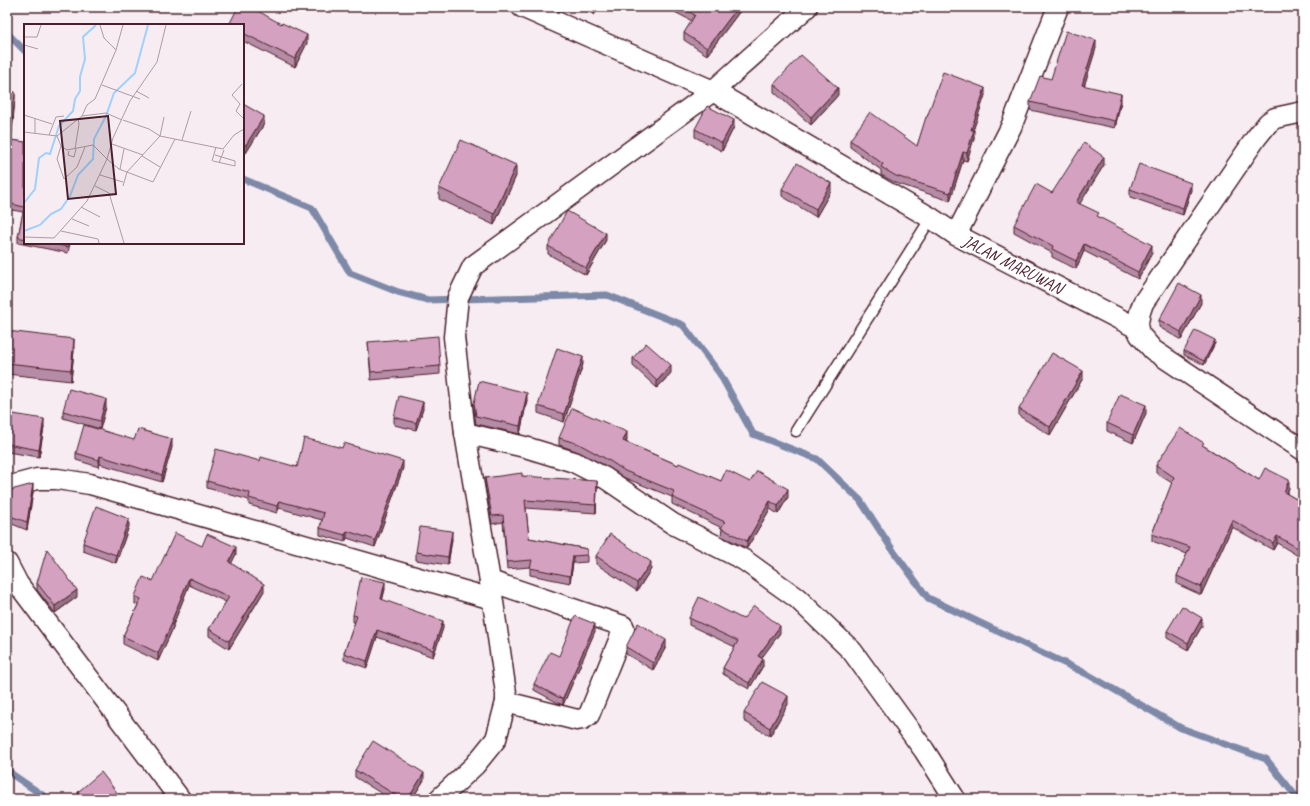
<svg xmlns="http://www.w3.org/2000/svg" width="1310" height="806" viewBox="0 0 1310 806" font-family="Caveat,sans-serif">
<rect width="100%" height="100%" fill="#f6ecf2"/>
<filter id="ink" filterUnits="userSpaceOnUse"><feTurbulence type="fractalNoise" baseFrequency=".025" numOctaves="2"/><feDisplacementMap in="SourceGraphic" scale="8" xChannelSelector="R" yChannelSelector="G"/><feConvolveMatrix kernelMatrix="1 2 1 2 8 2 1 2 1" color-interpolation-filters="sRGB"/></filter>
<g filter="url(#ink)">
<g fill="none" stroke-linecap="round" stroke-linejoin="round">
<g stroke="#7e89a8" stroke-width="7">
<path d="M7,33L25,51"/>
<path d="M243,179L312,208L350,273L398,292L428,300L607,295L683,325L720,374L753,434L817,459L860,500L894,552L928,598L1087,674L1181,728L1266,759L1298,799"/>
<path d="M7,769L13,775L48,799"/>
</g>
<g stroke="#4a1f2b" stroke-width="13">
<path id="lane" d="M796,431L931,218"/>
</g>
<g stroke="#4a1f2b" stroke-width="23">
<g id="street">
<path d="M807,7L713,91L931,218L956,235L1137,328L1140,335L1153,350L1303,450"/>
<path d="M956,235L1011,127L1058,7"/>
<path d="M1137,328L1140,312L1143,303L1256,138L1268,123L1275,118L1303,112"/>
<path d="M465,433L525,447L574,462L605,478L673,524L744,560L797,598L852,651L924,750L955,799"/>
<path d="M7,487L37,479H57L90,484L492,599"/>
<path d="M7,563L18,584L180,799"/>
<path d="M490,581L623,626L624,628L589,715L583,719L577,720L506,702"/>
<path d="M439,799L475,765L496,739L506,702V693L490,581L465,433L454,337L458,297L473,266L713,91L522,7"/>
</g>
</g>
<use href="#lane" stroke="#fff" stroke-width="10"/>
<use href="#street" stroke="#fff" stroke-width="20"/>
</g>
<g fill="#b68ba5" stroke="#4a1f2b">
<path d="M582,7H599L594,15Z"/>
<path d="M665,7H743L707,55L684,40V33L692,21Z"/>
<path d="M243,25L307,43L295,67L243,41Z"/>
<path d="M1096,48L1084,86L1121,101L1115,128L1030,110V102L1051,79Z"/>
<path d="M774,84L838,95L811,125L774,92Z"/>
<path d="M7,91L15,97L11,140L25,142V243H70L68,253L18,243V237L23,212L7,209Z"/>
<path d="M985,95L973,130L974,138L967,161L963,160L950,201L896,183L881,175V170L850,147V140L917,146L927,117Z"/>
<path d="M243,104L264,124L246,153L243,151Z"/>
<path d="M734,127L722,151L695,137V129Z"/>
<path d="M1104,165L1079,204L1152,253L1138,279L1084,251L1076,269L1052,257V253L1014,232V225L1052,193Z"/>
<path d="M516,176L494,225L439,199V188Z"/>
<path d="M782,189L831,191L816,217L782,196Z"/>
<path d="M1130,189L1191,190L1183,215L1130,197Z"/>
<path d="M606,240L586,275L548,254V246Z"/>
<path d="M1201,303L1181,340L1159,327V320Z"/>
<path d="M7,331L74,350L71,381L7,374Z"/>
<path d="M368,342L440,366V374L371,380Z"/>
<path d="M1215,343L1204,365L1184,355V351Z"/>
<path d="M633,358L671,373L657,388L633,366Z"/>
<path d="M583,364L564,422L538,413V406Z"/>
<path d="M1083,378L1050,435L1019,416V409Z"/>
<path d="M527,400L520,434L476,424L474,411V403Z"/>
<path d="M106,407L100,429L63,418V411Z"/>
<path d="M423,409L416,430L394,425V417Z"/>
<path d="M7,413L44,427L39,457L7,452Z"/>
<path d="M1146,413L1133,443L1107,431V423Z"/>
<path d="M559,438L627,439L626,442L678,465L721,481L750,482L788,497L778,514L770,509L747,548L721,536L722,528L672,504V497L625,478L610,468L579,452L559,445Z"/>
<path d="M134,440L172,447L162,482L100,464L99,467L76,460V453Z"/>
<path d="M1204,446L1259,480L1289,488L1287,494L1303,503V559L1277,543L1273,550L1232,527L1201,595L1177,584V576L1187,554L1152,541V534L1172,483L1156,473V465Z"/>
<path d="M260,461L297,467L403,468L375,547L347,538L345,542L320,535V528L322,520L279,508L277,513L249,505V500L207,488V481Z"/>
<path d="M522,476L597,488L596,513L526,508L529,538L587,549V562L573,563L570,583L530,575V567L507,569L503,522L492,524L485,485V478Z"/>
<path d="M7,491L33,492L27,530L7,522Z"/>
<path d="M129,526L116,563L83,551V543Z"/>
<path d="M452,539L448,565L416,560V552Z"/>
<path d="M202,546L236,554L231,563L264,591L229,649L209,636V629L226,602L189,585L173,625V628L158,661L123,644V636L138,605L135,604V596Z"/>
<path d="M596,556L651,569L637,591L596,564Z"/>
<path d="M37,583L77,597L55,613L37,590Z"/>
<path d="M385,589L382,600L443,628L433,657L377,637L367,668L344,660V653L355,622H353V615Z"/>
<path d="M689,618L780,633L761,658L763,666L749,689L723,674V668L735,647L689,625Z"/>
<path d="M1202,626L1188,650L1167,638V631Z"/>
<path d="M595,631L563,705L558,703L534,690V684L559,656Z"/>
<path d="M626,647H666L653,670L626,654Z"/>
<path d="M788,704L770,736L744,721V713Z"/>
<path d="M355,770L424,780L412,799H390L355,777Z"/>
<path d="M78,792L122,799H80L78,796Z"/>
</g>
<g fill="#947186" stroke="#4a1f2b">
<path d="M595,7H599L594,15V10Z"/>
<path d="M738,7H743L707,55V48Z"/>
<path d="M307,35V43L295,67V59Z"/>
<path d="M1096,40V48L1082,93V85Z"/>
<path d="M838,88V95L811,125V117Z"/>
<path d="M985,88V95L971,137V130Z"/>
<path d="M15,92V97L11,146V140Z"/>
<path d="M1121,94V101L1115,128V121Z"/>
<path d="M264,116V124L246,153V145Z"/>
<path d="M734,120V127L722,151V143Z"/>
<path d="M974,130V138L967,161V153Z"/>
<path d="M963,152V160L950,201V193Z"/>
<path d="M1104,157V165L1076,210V202Z"/>
<path d="M516,165V176L494,225V214Z"/>
<path d="M831,183V191L816,217V209Z"/>
<path d="M1191,183V190L1183,215V208Z"/>
<path d="M606,233V240L586,275V268Z"/>
<path d="M1084,244V251L1076,269V261Z"/>
<path d="M1152,245V253L1138,279V272Z"/>
<path d="M1201,295V303L1181,340V332Z"/>
<path d="M74,339V350L71,381V370Z"/>
<path d="M1215,340V343L1204,365V361Z"/>
<path d="M583,357V364L564,422V414Z"/>
<path d="M671,365V373L657,388V381Z"/>
<path d="M1083,371V378L1050,435V427Z"/>
<path d="M527,393V400L520,434V426Z"/>
<path d="M106,399V407L100,429V421Z"/>
<path d="M423,402V409L416,430V423Z"/>
<path d="M1146,405V413L1133,443V435Z"/>
<path d="M44,419V427L39,457V450Z"/>
<path d="M627,432V439L623,448V441Z"/>
<path d="M172,439V447L162,482V475Z"/>
<path d="M100,456V464L99,467V460Z"/>
<path d="M403,461V468L375,547V540Z"/>
<path d="M1289,480V488L1284,499V492Z"/>
<path d="M597,481V488L596,513V505Z"/>
<path d="M33,484V492L27,530V522Z"/>
<path d="M788,489V497L778,514V506Z"/>
<path d="M279,501V508L277,513V506Z"/>
<path d="M770,501V509L747,548V541Z"/>
<path d="M129,519V526L116,563V555Z"/>
<path d="M1232,520V527L1201,595V587Z"/>
<path d="M347,531V538L345,542V535Z"/>
<path d="M452,531V539L448,565V557Z"/>
<path d="M1277,536V543L1273,550V543Z"/>
<path d="M236,547V554L229,569V562Z"/>
<path d="M573,556V563L570,583V576Z"/>
<path d="M651,562V569L637,591V583Z"/>
<path d="M189,578V585L173,625V628L158,661V653L172,620Z"/>
<path d="M385,582V589L381,606V599Z"/>
<path d="M264,584V591L229,649V641Z"/>
<path d="M77,590V597L55,613V606Z"/>
<path d="M1202,618V626L1188,650V643Z"/>
<path d="M443,621V628L433,657V650Z"/>
<path d="M595,624V631L563,705V698Z"/>
<path d="M780,626V633L758,663V656Z"/>
<path d="M377,630V637L367,668V661Z"/>
<path d="M666,640V647L653,670V663Z"/>
<path d="M763,659V666L749,689V683Z"/>
<path d="M788,696V704L770,736V728Z"/>
<path d="M424,773V780L412,799H408Z"/>
</g>
<g fill="#d4a2c0" stroke="#4a1f2b">
<path d="M238,7H251L281,24L282,23L307,35L295,59L243,33V25H229Z"/>
<path d="M590,7H595L594,10Z"/>
<path d="M679,7H738L707,48L684,33L695,15Z"/>
<path d="M1066,31L1096,40L1082,85L1121,94L1115,121L1030,102L1040,76L1051,79Z"/>
<path d="M801,55L838,88L811,117L774,84Z"/>
<path d="M943,72L985,88L971,130H974L967,153L963,152L950,193L896,176L881,167L883,164L850,140L870,112L917,146L926,117H927Z"/>
<path d="M7,91L15,92L11,140L25,142V239L18,237L24,207L7,203Z"/>
<path d="M243,104L264,116L246,145L243,143Z"/>
<path d="M707,106L734,120L722,143L695,129Z"/>
<path d="M461,140L516,165L494,214L439,188Z"/>
<path d="M1084,143L1104,157L1076,202L1099,213L1097,216L1152,245L1138,272L1084,244L1076,261L1052,249L1053,246L1014,225L1036,184L1052,193Z"/>
<path d="M797,163L831,183L816,209L782,189Z"/>
<path d="M1139,164L1191,183L1183,208L1130,189Z"/>
<path d="M567,211L606,233L586,268L548,246Z"/>
<path d="M47,243H69L68,247Z"/>
<path d="M1179,283L1201,295L1181,332L1159,320Z"/>
<path d="M1195,330L1215,340L1204,361L1184,351Z"/>
<path d="M7,331L74,339L71,370L7,363Z"/>
<path d="M438,336L440,366L371,372L368,342Z"/>
<path d="M646,343L671,365L657,381L633,358Z"/>
<path d="M557,348L583,357L564,414L538,406Z"/>
<path d="M1052,353L1083,371L1050,427L1019,409Z"/>
<path d="M479,381L527,393L520,426L476,416L474,403Z"/>
<path d="M69,389L106,399L100,421L63,411Z"/>
<path d="M1120,394L1146,405L1133,435L1107,423Z"/>
<path d="M399,396L423,402L416,423L394,417Z"/>
<path d="M572,408L627,432L623,441L678,465L679,463L721,481L726,470L750,482L757,471L788,489L778,506L770,501L747,541L721,528L725,522L672,497L674,491L625,471L610,461L579,444L559,438Z"/>
<path d="M7,413L44,419L39,450L7,444Z"/>
<path d="M84,425L134,440L138,429L172,439L162,475L100,456L99,460L76,453Z"/>
<path d="M1180,428L1204,443L1202,445L1259,480L1265,468L1289,480L1284,492L1303,503V551L1277,536L1273,543L1232,520L1201,587L1177,576L1190,547L1152,534L1174,477L1156,465Z"/>
<path d="M304,438L342,448L344,443L403,461L375,540L347,531L345,535L320,528L324,513L279,501L277,506L249,498L250,493L207,481L216,449L260,461L261,457L297,467Z"/>
<path d="M522,473V476L597,481L596,505L525,500L529,538L587,549V555L573,556L570,576L530,568L532,560L507,562L503,515L492,516L485,478Z"/>
<path d="M33,484L27,522L7,515V491Z"/>
<path d="M96,506L129,519L116,555L83,543Z"/>
<path d="M420,527L452,531L448,557L416,552Z"/>
<path d="M175,533L202,546L207,534L236,547L229,562L264,584L229,641L209,629L229,597L189,578L172,620L173,621L158,653L123,636L141,599L135,596L143,577L153,581Z"/>
<path d="M610,534L651,562L637,583L596,556Z"/>
<path d="M47,549L77,590L55,606L37,583Z"/>
<path d="M361,577L385,582L381,599L443,621L433,650L377,630L367,661L344,653L357,616L353,615Z"/>
<path d="M699,597L743,619L754,606L780,626L758,656L763,659L749,683L723,668L738,641L689,618Z"/>
<path d="M1182,606L1202,618L1188,643L1167,631Z"/>
<path d="M575,616L595,624L563,698L558,697L534,684L550,652L559,656Z"/>
<path d="M638,623L666,640L653,663L626,647Z"/>
<path d="M762,682L788,696L770,728L744,713Z"/>
<path d="M373,741L424,773L408,799H402L355,770Z"/>
<path d="M101,772L122,799H83L78,792Z"/>
<path d="M556,796L561,799H554Z"/>
</g>
</g>
<g text-anchor="middle" stroke-width="3" stroke-linejoin="round" paint-order="stroke">
<g font-size="17" fill="#4a1f2b" stroke="#fff">
<text transform="translate(1013 264) rotate(27)" y="6">JALAN MARUWAN</text>
</g>
</g>
<g transform="translate(24 24)">
<rect width="220" height="220" fill="#f6ecf2"/>
<path fill="none" stroke="#a0d0fc" stroke-width="2" d="M0,179L11,165L15,134L22,129L26,130L35,102L49,87L51,75L56,67V53L61,35L59,13L72,1M0,207L16,201L27,190L37,185L46,172L54,151L69,135L70,115L82,92L90,69L111,49L124,1"/>
<path fill="none" stroke="#b19aa2" stroke-width="1" d="M76,1L80,14L92,26L99,1M0,13H13L17,1M0,21L14,25M218,60L208,71L216,80L212,87L220,95M78,61L116,75M112,67L125,74M0,91L28,100M58,92L63,81L71,75L92,26M11,94V109M99,96L125,105L136,112L199,125L210,111L220,105M0,108L33,112M25,111L32,93L40,92M33,112L37,122L43,126L69,121L83,135L89,114L106,77L133,38L142,1M33,112L58,92L82,89L98,96M158,116L167,87M88,120L119,131M37,122L33,135L40,155L53,143L61,123M51,125L55,100L54,94M45,127L44,131L50,133L52,125M118,132L136,143M188,137L192,123M189,137L211,142V137L191,131M195,139L200,126M96,145L100,125M76,151L99,158M71,162L85,169L100,219M99,162L103,148L136,112L140,93M57,183L76,193M48,195L65,202M37,207L74,215L75,219M0,213L30,214L63,177L83,135L95,145L129,158L151,115"/>
<path fill="#4a1f2b" fill-opacity="0.15" stroke="#4a1f2b" stroke-width="2" d="M84,92L92,170L44,175L36,97Z"/>
<rect width="220" height="220" fill="none" stroke="#4a1f2b" stroke-width="2"/>
</g>
<rect width="1310" height="806" fill="none" stroke="#fff" stroke-width="24"/>
<rect x="12" y="12" width="1286" height="782" fill="none" stroke="#4a1f2b" stroke-width="1.5" filter="url(#ink)"/>
</svg>
